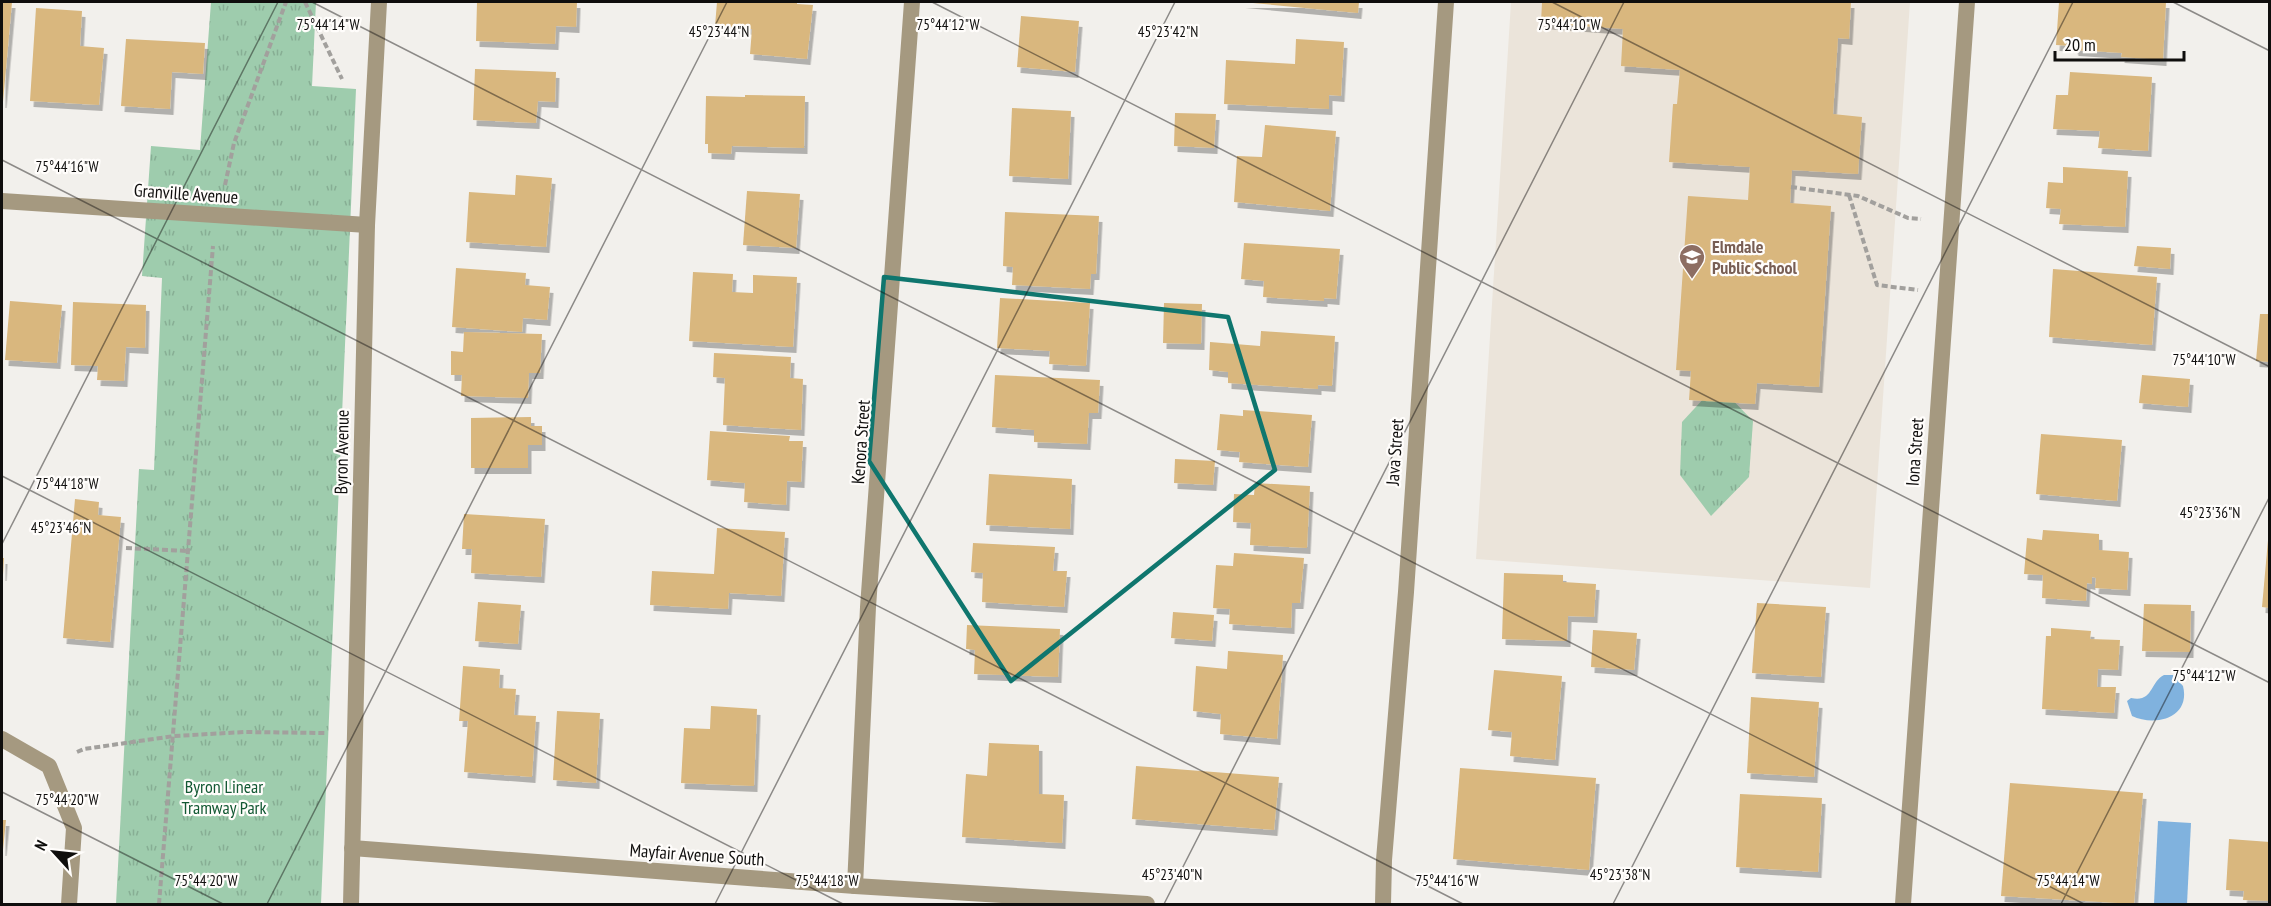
<svg xmlns="http://www.w3.org/2000/svg" width="2271" height="906" viewBox="0 0 2271 906" font-family="'PT Sans Narrow',sans-serif">
<defs>
<pattern id="grass-tufts" width="24" height="20" patternUnits="userSpaceOnUse" patternTransform="scale(1.5)"><rect width="24" height="20" fill="#9eccad"/><path d="M3 7l-1-3M5 7V3M7 7l1-3M15 17l-1-3M17 17v-4M19 17l1-3" fill="none" stroke="#87ae94"/></pattern>
<filter id="shadow"><feDropShadow dx="3.5" dy="6" stdDeviation="0" flood-color="#0004"/></filter>
</defs>
<rect width="100%" height="100%" fill="#f2f0ec"/>
<path fill="#ebe4da" d="M1511,2H1910L1870,588L1476,559Z"/>
<g fill="url(#grass-tufts)">
<path d="M211,2H316L312,86L356,89L321,904H116L139,469L154,470L162,278L142,276L151,146L200,150Z"/>
<path d="M1717,384L1753,421L1749,477L1711,516L1680,475L1682,422Z"/>
</g>
<g fill="#80b2de">
<path d="M2164,675H2173L2183,686C2191,718 2155,727 2132,716L2127,701L2131,698C2153,703 2150,682 2164,675Z"/>
<path d="M2158,821L2191,823L2187,904H2154Z"/>
</g>
<g fill="#d9b77e" filter="url(#shadow)">
<path d="M2,2H12L3,102H2Z"/>
<path d="M477,2H577L576,27L556,26L555,44L476,41Z"/>
<path d="M717,2H797V4L813,5L807,59L750,54L752,29L715,26Z"/>
<path d="M1242,2H1359L1358,13Z"/>
<path d="M1542,2H1851L1849,39L1838,38L1833,114L1862,117L1858,174L1792,170L1790,203L1831,206L1819,387L1757,383L1755,404L1689,400L1691,371L1676,370L1688,196L1748,200L1750,167L1669,162L1673,104H1677L1680,70L1621,66L1623,29L1541,23Z"/>
<path d="M2059,2H2166L2163,60L2121,57L2122,53L2075,50L2074,46L2056,45Z"/>
<path d="M36,8L82,11L80,46L104,48L99,105L30,101Z"/>
<path d="M1021,16L1079,21L1075,72L1017,67Z"/>
<path d="M126,39L205,43L203,74L172,72L170,109L121,106Z"/>
<path d="M1296,39L1344,42L1341,96L1329,95V109L1224,104L1226,60L1295,64Z"/>
<path d="M475,69L556,72L555,102L538,101L536,123L473,120Z"/>
<path d="M2070,72L2152,77L2148,151L2098,148L2100,131L2053,129L2056,95H2068Z"/>
<path d="M745,95L805,96L804,148L732,146L731,154L708,153V144H705L706,96L745,97Z"/>
<path d="M1012,108L1071,111L1068,179L1009,176Z"/>
<path d="M1175,113L1216,114L1214,148L1174,146Z"/>
<path d="M1265,125L1336,131L1330,211L1234,202L1237,156L1262,157Z"/>
<path d="M2063,167L2128,171L2125,227L2059,224L2061,209L2046,208L2048,182L2063,183Z"/>
<path d="M516,175L552,178L546,247L466,242L469,192L515,195Z"/>
<path d="M747,191L800,194L796,248L743,245Z"/>
<path d="M1005,212L1099,216L1096,274H1091L1090,289L1012,285L1013,267L1003,266Z"/>
<path d="M1244,243L1340,249L1336,299L1324,298V301L1263,297L1264,281L1241,279Z"/>
<path d="M2137,246L2171,248L2170,269L2134,266Z"/>
<path d="M456,268L526,273L525,285L550,287L547,320L523,318L522,332L452,327Z"/>
<path d="M2053,269L2157,277L2152,345L2049,337Z"/>
<path d="M693,272L733,274L732,292L753,293V275L797,277L793,347L689,341Z"/>
<path d="M1000,298L1090,303L1086,366L1049,364L1050,351L997,348Z"/>
<path d="M10,301L62,305L57,363L5,360Z"/>
<path d="M73,302L146,305L145,348L126,347L124,381L97,380L98,366L71,365Z"/>
<path d="M1164,303L1202,304L1201,344L1163,343Z"/>
<path d="M2260,314H2270V362L2256,361Z"/>
<path d="M1261,331L1335,336L1332,386L1318,385V389L1228,383V372L1209,370L1210,342L1260,346Z"/>
<path d="M464,332L542,334L540,373H529L528,398L461,396L462,375H451V351L463,352Z"/>
<path d="M714,353L791,357L790,378L803,379L801,430L723,425L725,378L713,377Z"/>
<path d="M995,375L1100,380L1098,413H1089L1087,444L1034,442V430L992,427Z"/>
<path d="M2142,375L2190,379L2188,407L2139,403Z"/>
<path d="M1243,410L1312,415L1308,467L1239,462L1240,452L1217,450L1220,414L1243,416Z"/>
<path d="M531,417V426H542V445H528V468H471V418Z"/>
<path d="M710,431L790,436L789,441H803L801,482L787,481L786,505L744,502L745,483L707,480Z"/>
<path d="M2041,434L2122,440L2117,501L2036,494Z"/>
<path d="M1175,459L1215,461L1213,485L1174,483Z"/>
<path d="M989,474L1072,479L1070,529L986,525Z"/>
<path d="M1255,483L1310,486L1307,548L1250,545L1251,523L1233,522L1234,494L1254,495Z"/>
<path d="M75,499L99,502L98,515L121,517L110,642L63,638Z"/>
<path d="M464,514L545,519L541,577L471,573L472,549H462Z"/>
<path d="M717,528L785,532L781,596L729,593L728,609L650,605L652,571L714,574Z"/>
<path d="M2043,530L2099,534V550L2129,552L2127,590L2095,588L2096,578L2092,577V584L2087,583L2086,601L2042,598L2043,575L2024,574L2027,538L2042,540Z"/>
<path d="M2268,540H2270V608L2262,607Z"/>
<path d="M973,543L1055,547L1053,571H1067L1064,607L982,602L983,573L971,572Z"/>
<path d="M1234,553L1304,558L1300,603H1292L1291,628L1229,624L1230,609L1213,608L1216,565L1233,566Z"/>
<path d="M2,558H4L3,575H2Z"/>
<path d="M1504,573L1563,575V582L1596,584L1594,617L1568,616L1567,641L1502,639Z"/>
<path d="M478,602L521,605L518,644L475,641Z"/>
<path d="M1757,603L1826,607L1821,677L1752,673Z"/>
<path d="M2144,604L2191,605L2190,652L2142,651Z"/>
<path d="M1173,612L1214,615L1212,641L1171,638Z"/>
<path d="M967,625L1060,629L1058,677L974,674L975,650L966,649Z"/>
<path d="M2051,628L2091,631L2090,639L2120,640L2118,670L2098,669L2097,687H2116L2114,713L2042,709L2046,636H2051Z"/>
<path d="M1593,630L1637,633L1634,670L1591,667Z"/>
<path d="M1228,651L1283,655L1277,739L1220,734L1221,714L1193,711L1196,666L1227,669Z"/>
<path d="M463,666L500,669L499,688L516,689L514,715L536,716L532,777L464,772L468,721H459Z"/>
<path d="M1494,670L1562,676L1555,760L1510,756L1512,732L1488,730Z"/>
<path d="M1751,697L1819,702L1814,777L1747,773Z"/>
<path d="M711,706L757,709L754,786L681,783L684,728L710,729Z"/>
<path d="M557,711L600,713L596,783L553,780Z"/>
<path d="M989,743L1039,745V794L1064,795L1062,843L962,837L966,774L987,776Z"/>
<path d="M1136,766L1279,777L1274,830L1132,819Z"/>
<path d="M1460,768L1596,778L1589,870L1453,859Z"/>
<path d="M2010,783L2143,793L2134,904L2001,896Z"/>
<path d="M1740,794L1822,798L1818,872L1736,867Z"/>
<path d="M2,820H6L3,850H2Z"/>
<path d="M2229,839L2270,842V901L2243,900L2244,891L2226,890Z"/>
</g>
<g fill="none" stroke-linecap="round" stroke-linejoin="round">
<g stroke="#a2a09d" stroke-width="4" stroke-dasharray="6 3" stroke-linecap="butt">
<path d="M305,2L342,79"/>
<path d="M225,185L234,143L286,2"/>
<path d="M1791,187L1858,196L1908,218L1921,219"/>
<path d="M1849,195L1877,285L1918,290"/>
<path d="M126,548L188,551"/>
<path d="M77,752L84,749L174,736L245,732L325,733"/>
<path d="M159,904L213,246"/>
</g>
<g stroke="#a59980" stroke-width="16">
<path d="M2,201L367,225"/>
<path d="M2,739L49,766L74,828L69,904"/>
<path d="M352,848L855,886L1147,904"/>
<path d="M855,886L868,607L912,2"/>
<path d="M1383,904L1384,860L1406,592L1446,2"/>
<path d="M1903,904L1967,2"/>
</g>
<path stroke="#a59980" stroke-width="16" d="M351,904L367,225L379,2"/>
</g>
<path fill="none" stroke="#0f766e" stroke-width="4.5" stroke-linejoin="round" d="M884,277L1228,317L1275,470L1011,681L869,461Z"/>
<path fill="none" stroke="#0f0e0d" stroke-width="1.5" stroke-opacity="0.45" d="M312,2L2084,904M932,2L2270,683M1552,2L2270,367M2173,2L2270,51M2,160L1463,904M2,476L843,904M2,544L278,2M2,792L223,904M267,904L727,2M715,904L1175,2M1164,904L1624,2M1613,904L2073,2M2061,904L2270,496"/>
<defs>
<g id="school-pin" transform="scale(1.35)"><path d="M0 17L-7.5 6A9.5 9.5 0 1 1 7.5 6Z" fill="#8d6e63" stroke="#fffdfb"/><path d="M0-5L7-2L0 1L-7-2ZM-4 1L0 2.5L4 1V4Q0 6-4 4Z" fill="#fff"/></g>
</defs>
<g fill-rule="evenodd">
<use href="#school-pin" x="1692" y="257"/>
</g>
<g text-anchor="middle" stroke-width="4.5" stroke-linejoin="round" paint-order="stroke">
<g font-size="18" fill="#0f0e0d" stroke="#fffdfb">
<text transform="translate(186 194) rotate(4)" y="6">Granville Avenue</text>
<text transform="translate(861 442) rotate(-86)" y="6">Kenora Street</text>
<text transform="translate(342 452) rotate(-89)" y="6">Byron Avenue</text>
<text transform="translate(1395 452) rotate(-86)" y="6">Java Street</text>
<text transform="translate(1915 452) rotate(-86)" y="6">Iona Street</text>
<text transform="translate(697 855) rotate(4)" y="6">Mayfair Avenue South</text>
</g>
<g font-size="18" font-weight="bold" fill="#785e54" stroke="#fffdfb" text-anchor="start">
<text x="1712" y="253">Elmdale<tspan x="1712" dy="21">Public School</tspan></text>
</g>
<g font-size="18" fill="#125833" stroke="#fffdfb">
<text x="224" y="793">Byron Linear<tspan x="224" dy="21">Tramway Park</tspan></text>
</g>
</g>
<g font-size="15" text-anchor="middle" fill="#0f0e0d" stroke="#fffdfb" stroke-width="4.5" stroke-linejoin="round" paint-order="stroke">
<text x="328" y="30">75°44'14"W</text>
<text x="948" y="30">75°44'12"W</text>
<text x="1569" y="30">75°44'10"W</text>
<text x="719" y="37">45°23'44"N</text>
<text x="1168" y="37">45°23'42"N</text>
<text x="67" y="172">75°44'16"W</text>
<text x="2204" y="365">75°44'10"W</text>
<text x="67" y="489">75°44'18"W</text>
<text x="2210" y="518">45°23'36"N</text>
<text x="61" y="533">45°23'46"N</text>
<text x="2204" y="681">75°44'12"W</text>
<text x="67" y="805">75°44'20"W</text>
<text x="1172" y="880">45°23'40"N</text>
<text x="1620" y="880">45°23'38"N</text>
<text x="206" y="886">75°44'20"W</text>
<text x="827" y="886">75°44'18"W</text>
<text x="1447" y="886">75°44'16"W</text>
<text x="2068" y="886">75°44'14"W</text>
</g>
<rect width="2271" height="906" fill="none" stroke="#0f0e0d" stroke-width="6"/>
<g transform="translate(54 852) rotate(297)" stroke="#fffdfb" stroke-width="4.5" paint-order="stroke">
<path d="M0-4.5L10 22L0 15L-10 22Z" fill="#0f0e0d"/>
<text y="-9" font-size="16" font-weight="bold" text-anchor="middle" fill="#0f0e0d">N</text>
</g>
<path d="M2055 51v9h129v-9" fill="none" stroke="#0f0e0d" stroke-width="3"/>
<text x="2064" y="51" font-size="18" fill="#0f0e0d" stroke="#fffdfb" stroke-width="4.5" paint-order="stroke">20 m</text>
</svg>
